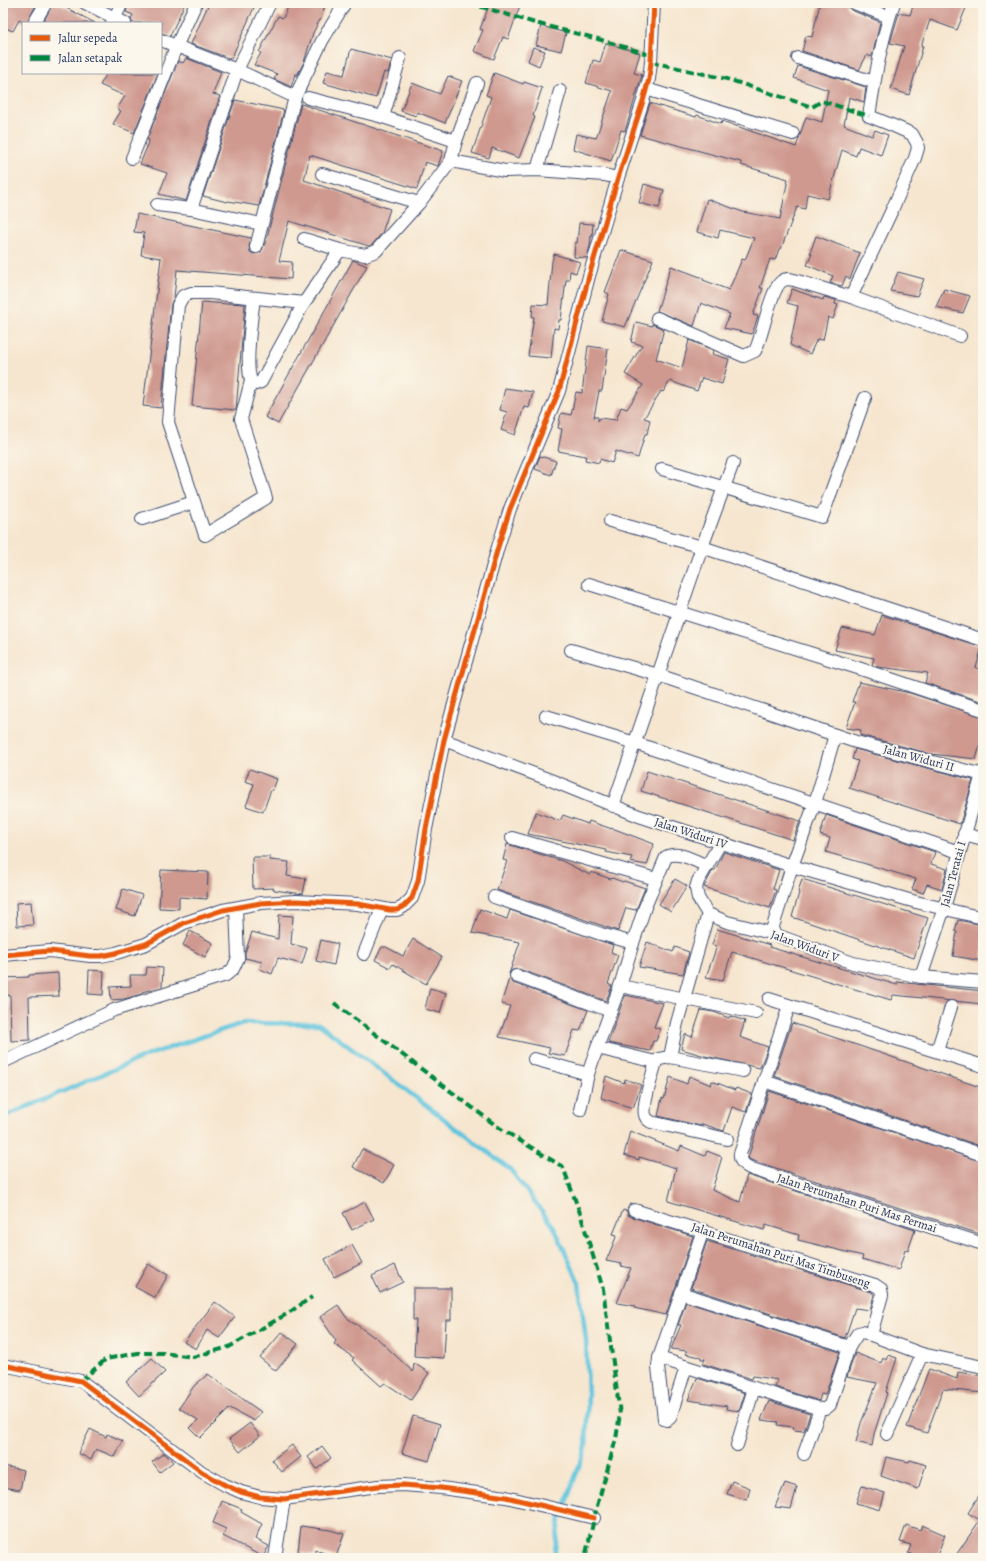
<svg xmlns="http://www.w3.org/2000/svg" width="986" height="1561" viewBox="0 0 986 1561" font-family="Alegreya,serif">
<rect width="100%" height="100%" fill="#fbf7ec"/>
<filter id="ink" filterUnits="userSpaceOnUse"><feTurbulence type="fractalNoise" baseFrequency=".025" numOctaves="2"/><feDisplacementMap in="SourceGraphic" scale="8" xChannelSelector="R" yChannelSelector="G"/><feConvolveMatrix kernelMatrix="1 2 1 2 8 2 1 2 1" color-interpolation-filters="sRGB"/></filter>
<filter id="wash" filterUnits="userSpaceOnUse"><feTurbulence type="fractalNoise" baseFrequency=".012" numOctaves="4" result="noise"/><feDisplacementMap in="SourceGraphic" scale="16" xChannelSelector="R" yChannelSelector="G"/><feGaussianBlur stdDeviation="0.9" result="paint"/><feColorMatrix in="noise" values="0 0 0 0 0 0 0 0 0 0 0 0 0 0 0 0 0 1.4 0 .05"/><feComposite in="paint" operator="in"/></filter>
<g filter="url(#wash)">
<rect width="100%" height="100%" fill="#f6e6cf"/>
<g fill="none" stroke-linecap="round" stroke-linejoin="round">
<path stroke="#60c5de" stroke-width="4.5" d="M3,1117L148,1055L243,1023L319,1024L510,1169L554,1227L579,1283L586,1340L588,1395L586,1447L559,1522L554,1558"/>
</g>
<g id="blocks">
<g fill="#cf998f">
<path d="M3,3H37L27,23L19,20L13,31L3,27Z"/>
<path d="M53,3H57L95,23H43Z"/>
<path d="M129,3H185L170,36L161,33V23H132L131,19L133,15L126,12Z"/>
<path d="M209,3H256L231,59L191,44Z"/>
<path d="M290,3H326L320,21H319L313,33L304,62L297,75L295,74L291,87L274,79L277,74L254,65L261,53L259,52L278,16L283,18Z"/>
<path d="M490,3H521L508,39L503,37L494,59L474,51L483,30L480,29Z"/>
<path d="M820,3H847L848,7L851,10L880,22L873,53L871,57L867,55L859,70L802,51L806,36L812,37Z"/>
<path d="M914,3H968L957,30L930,20L921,46H923L909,95L891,89L904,46L890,43L899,13L910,15Z"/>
<path d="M541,26L566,33L561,51L536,45Z"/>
<path d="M606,43L640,53L634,73L642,75L625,131L621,130L611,161L573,149L576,134L596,138L612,91L586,83L593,60L600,62Z"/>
<path d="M533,47L545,51L539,66L528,61Z"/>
<path d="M351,49L392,60L388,73L384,72L376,98L323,83L327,71L344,75Z"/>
<path d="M186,58L221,72L213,94L220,96L186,201L159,194L167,173L140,164L147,147H146L149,140L147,139L178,61L183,63Z"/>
<path d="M798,66L866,87L864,102L849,97L844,125L872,136L875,130L888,135L881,155L859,147L856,156L842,150L828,199L807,194L805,209L797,207L781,249H779L775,260L770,259L760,288H763L753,315L758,316L752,334L724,328L730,314L701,303L694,326L657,311L671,266L703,278V280L729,290L742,259L745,260L754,238L720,230L718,238L697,232L707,199L743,212L780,219L788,179L741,165V162L640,135L650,103L696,117L697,115L721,124L722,121L796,147L806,117L822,122L828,90L794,78Z"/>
<path d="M107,73H158L134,133L113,124L121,111L117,109L125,96L100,85Z"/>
<path d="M494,73L523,84L524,82L542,88L533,116L535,117L519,158L492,148L489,158L472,153L491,97L486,95Z"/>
<path d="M448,76L462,81L445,123L417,112L416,116L401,111L412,83L440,94Z"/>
<path d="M235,100L284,110L259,206L228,201L227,202L203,196Z"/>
<path d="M301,104L443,151L438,166L425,162L417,189L310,155L304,180L390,209L382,233L372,245L369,246L289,221L279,261L292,262L291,279L177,270L174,297L171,304L161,408L143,406L161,258L141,255L144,233L134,232L137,214L251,238L249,246L250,252L254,254L261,252L266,241Z"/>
<path d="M644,184L664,190L659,208L639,203Z"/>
<path d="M579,223L593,224L592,237L591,236L590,246L587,258L574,257L575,243H577Z"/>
<path d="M816,236L860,253L850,279L846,276L842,286L830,283L833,276L807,265L812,254L810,253Z"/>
<path d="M621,250L653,260L625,327L602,321L609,294L605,292Z"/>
<path d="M554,254L580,262L576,273L570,271L569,280H566L561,320H559L558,329L554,328L551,358L528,356L534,317H532L533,304L548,305L552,261Z"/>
<path d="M353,260L367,266L278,424L265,417Z"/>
<path d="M898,272L924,279L917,296L890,291Z"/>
<path d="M792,289L823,300L824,297L836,300L835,304L838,305L833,319L828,317L823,340L817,339L810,354L790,345L798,306L787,303Z"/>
<path d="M944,289L970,296L963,313L936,307Z"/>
<path d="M202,302L228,304V303L245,304L236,410L192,406Z"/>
<path d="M636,322L652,326V324L664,329L656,359L682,368L689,340L713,350L712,354L729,359L722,384L702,378L697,391L670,381L663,392L661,391L644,418L650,420L647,434H645L638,458L616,451L612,463L600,459L599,463L585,460L586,456L558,451L562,429L558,428L561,413L571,415L576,392L582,393L588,346L608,349L602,391H599L594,417H598V421L600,418L616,420L621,407L627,409L643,385L625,374L642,345L631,342Z"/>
<path d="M505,388L533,392L529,408L524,407L515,435L501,430L507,412L500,410Z"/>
<path d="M540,456L556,461L551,475L535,469Z"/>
<path d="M882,615L982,647L976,668L983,669V702L925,683L928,673L878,667L872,665L874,658L835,650L842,628L875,635Z"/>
<path d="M859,682L910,693L983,717V735L976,759L931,754L860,735L861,730L846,728L855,702H852Z"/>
<path d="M855,749L973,780L960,824L849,788L858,761L852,759Z"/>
<path d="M250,769L277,779L273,790H271L263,812L246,806L254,784L245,781Z"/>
<path d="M647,771L800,821L793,840L641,791Z"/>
<path d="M536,812L560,821L563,815L588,824L589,821L612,829V828L654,844L647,865L630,862L632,857L606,852V850L528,834Z"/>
<path d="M826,815L935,852L931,864L947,869L942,889L927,884L923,893L912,889L916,879L826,852L830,838L820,835Z"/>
<path d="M507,844L562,861L590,875L591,872L611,879L612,878L623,882L624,881L645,888L636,910L626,908L618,931L497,890L507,861L503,860Z"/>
<path d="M724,852L779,870L773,889L776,890L770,908L704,887L713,870H715Z"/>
<path d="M252,857H270V860L289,862L287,876L306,879L303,894L274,890V888L253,889Z"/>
<path d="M161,870L208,872L207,899L179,897V909L159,908Z"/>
<path d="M675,879L687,886L671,912L659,904Z"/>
<path d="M802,879L928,918L914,958L792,917L799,893L798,892Z"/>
<path d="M123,889L142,895L135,916L116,910Z"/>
<path d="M31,902L33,925L17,926L16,903Z"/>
<path d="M480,909L507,919L510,910L613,945L611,952L618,955L608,984L612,986L606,1001L519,969L512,970L509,974L520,942L472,933Z"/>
<path d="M279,915L293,916L291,944L307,948L302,964L278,958L272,974L260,969L262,962L245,958V953L252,932L278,939Z"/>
<path d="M958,920L983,925V961L953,956L957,932L955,931Z"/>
<path d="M717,929L770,945L769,947L897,985V982L983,991V1004L893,995L891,1000L732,952L723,980L706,977L717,946L712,945Z"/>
<path d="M190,931L213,943L205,957L183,945Z"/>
<path d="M413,939L442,957L426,984L393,964L390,968L375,960L382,947H386L403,956Z"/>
<path d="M321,940L338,944L334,965L316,961Z"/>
<path d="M647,942L673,952L675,947L689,952L683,974L639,967Z"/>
<path d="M147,967L163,968L162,987L142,992V994L124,999L111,1000L110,987L131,986L130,975H146Z"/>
<path d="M89,970L104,971L103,995L88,994Z"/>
<path d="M58,973L59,996L29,997L30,1040L11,1041L10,995L3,996V978L29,977V975Z"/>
<path d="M509,979L513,983L588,1010L580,1031L574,1030L565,1056L548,1053L550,1048L499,1037L510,1006L501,1004Z"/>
<path d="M430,988L446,993L440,1013L425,1009Z"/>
<path d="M625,995L663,1003L654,1027L660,1029L656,1041H653L650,1051L608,1043Z"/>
<path d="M701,1010L714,1012L729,1018L730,1016L745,1021L740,1037L768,1047L760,1068L705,1056L681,1049L685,1034L692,1037Z"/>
<path d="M792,1023L983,1088V1147L774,1076Z"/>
<path d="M606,1076L624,1083L625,1079L641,1085L633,1108L601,1098Z"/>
<path d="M689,1076L711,1085L712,1081L735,1090L736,1088L752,1094L746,1112L732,1107L724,1131L702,1124L701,1126L658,1116L662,1098L664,1099L670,1077L687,1084Z"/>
<path d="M769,1091L983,1162V1235L751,1160L748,1158Z"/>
<path d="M630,1131L679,1151L681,1146L705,1156L707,1151L722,1157L712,1190L740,1202L747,1175L915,1230L908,1251L905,1250L899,1270L862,1259L863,1256L798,1240L799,1235L766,1225L764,1230L668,1201L676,1168L639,1157V1160L624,1155Z"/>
<path d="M362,1149L394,1165L384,1183L353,1167Z"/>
<path d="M365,1202L374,1219L352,1230L343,1213Z"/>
<path d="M623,1210L627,1211L628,1215L632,1217L693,1236L666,1315L634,1308L635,1306L617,1303L631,1268L621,1266L622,1264L606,1261L617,1235L613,1234Z"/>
<path d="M707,1241L872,1292L874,1295L870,1310L855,1308L845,1338L691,1288Z"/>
<path d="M352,1245L362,1263L334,1277L325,1259Z"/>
<path d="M148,1264L168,1275L155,1298L135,1287Z"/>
<path d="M395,1265L403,1282L380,1293L372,1276Z"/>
<path d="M413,1288H451V1320H446L444,1358L414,1356L416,1320H413Z"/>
<path d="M215,1302L235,1317L219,1338L207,1330L196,1349L184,1342Z"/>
<path d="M686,1302L840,1352L825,1395L821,1394L819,1401L775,1387L778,1380L753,1376L752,1379L703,1364L705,1359H701V1357L685,1354L687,1351L671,1349L681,1325H678Z"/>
<path d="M338,1305L346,1317L374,1337L375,1336L413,1372L414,1363L429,1373L411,1400L385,1383L381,1386L352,1360L354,1358L334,1344L336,1341L320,1317Z"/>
<path d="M282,1332L298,1344L276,1371L260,1358Z"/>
<path d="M855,1353L881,1363L883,1358L886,1360L888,1355L897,1358L886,1392L887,1393L874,1434L872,1446L856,1442L861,1423L877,1383L847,1377Z"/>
<path d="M152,1358L165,1372L139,1396L126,1382Z"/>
<path d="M929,1369L957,1379L958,1372L983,1376V1393L943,1389L927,1433L907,1427Z"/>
<path d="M208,1374L261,1412L254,1421L230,1408L200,1438L190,1428L198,1420L179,1408L194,1386Z"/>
<path d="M697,1378L745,1393L739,1411L726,1409L727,1406L688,1400Z"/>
<path d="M769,1401L810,1414L804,1431L793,1430L794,1427L777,1425L778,1422L761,1420Z"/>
<path d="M413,1416L440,1424L429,1461L402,1453Z"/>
<path d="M250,1423L260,1436L240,1452L229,1439Z"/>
<path d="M90,1429L106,1437L107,1434L123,1441L115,1457L96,1449L91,1460L78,1453Z"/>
<path d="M292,1445L301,1457L282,1472L272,1460Z"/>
<path d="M322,1446L331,1458L317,1469L308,1457Z"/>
<path d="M164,1453L173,1462L160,1472L152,1462Z"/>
<path d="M886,1457L909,1462L910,1460L926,1465L918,1489L881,1476Z"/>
<path d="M3,1466L24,1470L20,1490L3,1487Z"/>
<path d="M732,1481L750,1488L747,1500L727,1494Z"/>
<path d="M785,1483L797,1487L791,1509L775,1507Z"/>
<path d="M862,1486L885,1493L880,1510L856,1503Z"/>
<path d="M983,1489V1558H954L980,1520L968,1513Z"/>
<path d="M222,1501L242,1509L241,1512L262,1524L255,1539L269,1546L263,1557L223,1536L226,1529L213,1523Z"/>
<path d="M906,1525L920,1530L922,1525L945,1535L936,1558H919L908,1553L911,1545L900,1542Z"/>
<path d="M301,1526L330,1530L344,1534L336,1557L315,1550L314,1555L298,1552Z"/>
</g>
</g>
</g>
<g filter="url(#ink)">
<use href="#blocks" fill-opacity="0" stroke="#3c4a6f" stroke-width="1"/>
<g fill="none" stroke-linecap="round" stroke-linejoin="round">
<g stroke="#3c4a6f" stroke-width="14">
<g id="street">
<path d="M85,3L125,23"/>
<path d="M854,3L889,17"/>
<path d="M34,23L46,3"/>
<path d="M112,23L122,3"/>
<path d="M161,40L237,70L295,97"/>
<path d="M798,58L874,82"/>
<path d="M646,89L793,134"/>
<path d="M308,98L383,117L456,141L451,161"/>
<path d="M383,117L400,58"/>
<path d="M456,141L477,83"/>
<path d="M132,158L176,47L196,3"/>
<path d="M537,170L560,91"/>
<path d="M322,174L419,203"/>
<path d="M157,205L191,209L261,224"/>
<path d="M191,209L237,70L270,3"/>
<path d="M304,239L340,250"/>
<path d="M256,247L295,97L322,41L345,3"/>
<path d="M851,297L960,336"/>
<path d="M254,298C252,313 244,370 252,382L256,384L261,382L304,303L340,250L365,255L376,251L419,203L451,161L505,171L537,170L604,175L618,178"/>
<path d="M657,318L744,356L755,351C763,336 770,289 782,281C786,278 790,279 794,280L851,297L892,210L915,158L918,148L917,143L912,134L894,126L869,116C875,78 881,40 894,3"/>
<path d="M251,381L241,419L266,498L205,535L168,422L178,305L183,296L191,293H210L304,303"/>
<path d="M662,469L822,517L865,398"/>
<path d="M142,519L194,502"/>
<path d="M610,521L702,547L733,463"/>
<path d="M589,584L861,669L983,710"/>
<path d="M571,650L658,675L856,742L983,775"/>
<path d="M546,716L635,743L959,852"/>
<path d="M444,740L553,781L639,816L792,866L916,902L983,918"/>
<path d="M613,806L702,547L983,640"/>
<path d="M964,834L983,839"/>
<path d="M512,838L656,879"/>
<path d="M721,842L698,881L696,888L698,898L708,914L727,922L771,933L853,963L921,977L983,982"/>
<path d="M494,897L601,934L633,943L645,907L666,857C678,850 695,861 707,866"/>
<path d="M771,933L792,866L815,803L835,735"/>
<path d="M364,954L382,909"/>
<path d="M3,955L50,951L90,956H101L116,953L146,944L184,923L223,910L261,903L296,901L358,904L390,910H397L403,907L412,898L418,881L426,829L444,740L498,547L510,509L559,391L589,276L618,178L643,101L649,79L651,62L654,3"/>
<path d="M516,976L611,1011"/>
<path d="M921,977L944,908L983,771"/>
<path d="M620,986L756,1013"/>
<path d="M769,999L983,1066"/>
<path d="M789,1006L740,1154C739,1162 745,1166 752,1169L983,1244"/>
<path d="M597,1048L620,986L633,943"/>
<path d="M937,1051L951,1007"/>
<path d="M670,1057L677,1023L708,914"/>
<path d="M534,1059L588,1074"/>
<path d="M3,1062L114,1010L226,975L233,969L238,958L236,908"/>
<path d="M764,1081L983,1155"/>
<path d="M580,1110L588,1074L597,1048L656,1062"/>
<path d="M727,1139L651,1122C648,1120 646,1119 645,1115C642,1105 653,1073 656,1062L659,1059L670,1057L743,1071"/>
<path d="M634,1210L875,1285L881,1289L882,1295L871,1335L863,1332L858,1333L849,1347"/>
<path d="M871,1335L922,1354L983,1367"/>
<path d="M659,1358L820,1409H825L830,1405L849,1347L681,1293"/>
<path d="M3,1365L81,1381L202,1472L225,1485L241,1492L260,1497L284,1499L378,1486L403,1485L441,1488L506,1497L594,1518"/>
<path d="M686,1367L670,1418L667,1420L664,1419L658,1367L659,1358L703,1230"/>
<path d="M887,1434L922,1354"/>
<path d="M737,1445L754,1388"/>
<path d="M804,1454L820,1409"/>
<path d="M275,1558L284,1499"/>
</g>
</g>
<use href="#street" stroke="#fff" stroke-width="12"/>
<g stroke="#00873e" stroke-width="4" stroke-dasharray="8 4" stroke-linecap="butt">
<path d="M469,3L535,23L598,39L651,55"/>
<path d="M651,62L727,79L812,107L822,101L869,116"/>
<path d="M334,1003L498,1127L563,1167L580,1213L603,1289L620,1414L616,1439L597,1506L585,1558"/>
<path d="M81,1381L106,1359L138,1353H163L193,1357L229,1347L287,1314L312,1297"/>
</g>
<g stroke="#fbf7ec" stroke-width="8">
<g id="cycleway">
<path d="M3,955L50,951L90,956H101L116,953L146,944L184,923L223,910L261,903L296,901L358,904L390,910H397L403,907L412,898L418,881L426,829L444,740L498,547L510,509L559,391L589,276L618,178L643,101L649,79L651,62L654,3"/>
<path d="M3,1365L81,1381L202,1472L225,1485L241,1492L260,1497L284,1499L378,1486L403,1485L441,1488L506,1497L594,1518"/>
</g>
</g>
<use href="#cycleway" stroke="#e8590c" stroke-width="5"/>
</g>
</g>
<g text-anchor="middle" stroke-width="4" stroke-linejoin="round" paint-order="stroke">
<g font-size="12" fill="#1b2f5e" stroke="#fbf7ec">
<text transform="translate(919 758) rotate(15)" y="4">Jalan Widuri II</text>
<text transform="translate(691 833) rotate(18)" y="4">Jalan Widuri IV</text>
<text transform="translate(953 874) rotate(-75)" y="4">Jalan Teratai I</text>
<text transform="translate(805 946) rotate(20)" y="4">Jalan Widuri V</text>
<text transform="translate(857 1203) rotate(18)" y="4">Jalan Perumahan Puri Mas Permai</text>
<text transform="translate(781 1255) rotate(18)" y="4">Jalan Perumahan Puri Mas Timbuseng</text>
</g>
</g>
<rect width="986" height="1561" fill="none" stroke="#fbf7ec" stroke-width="16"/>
<rect x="22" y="22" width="140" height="52" fill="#fbf7ec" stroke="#a1a7b3"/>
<rect x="30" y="35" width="20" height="6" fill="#e8590c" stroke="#a1a7b3"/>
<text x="58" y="42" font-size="12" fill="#1b2f5e">Jalur sepeda</text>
<rect x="30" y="55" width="20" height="6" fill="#00873e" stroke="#a1a7b3"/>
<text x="58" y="62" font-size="12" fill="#1b2f5e">Jalan setapak</text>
</svg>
